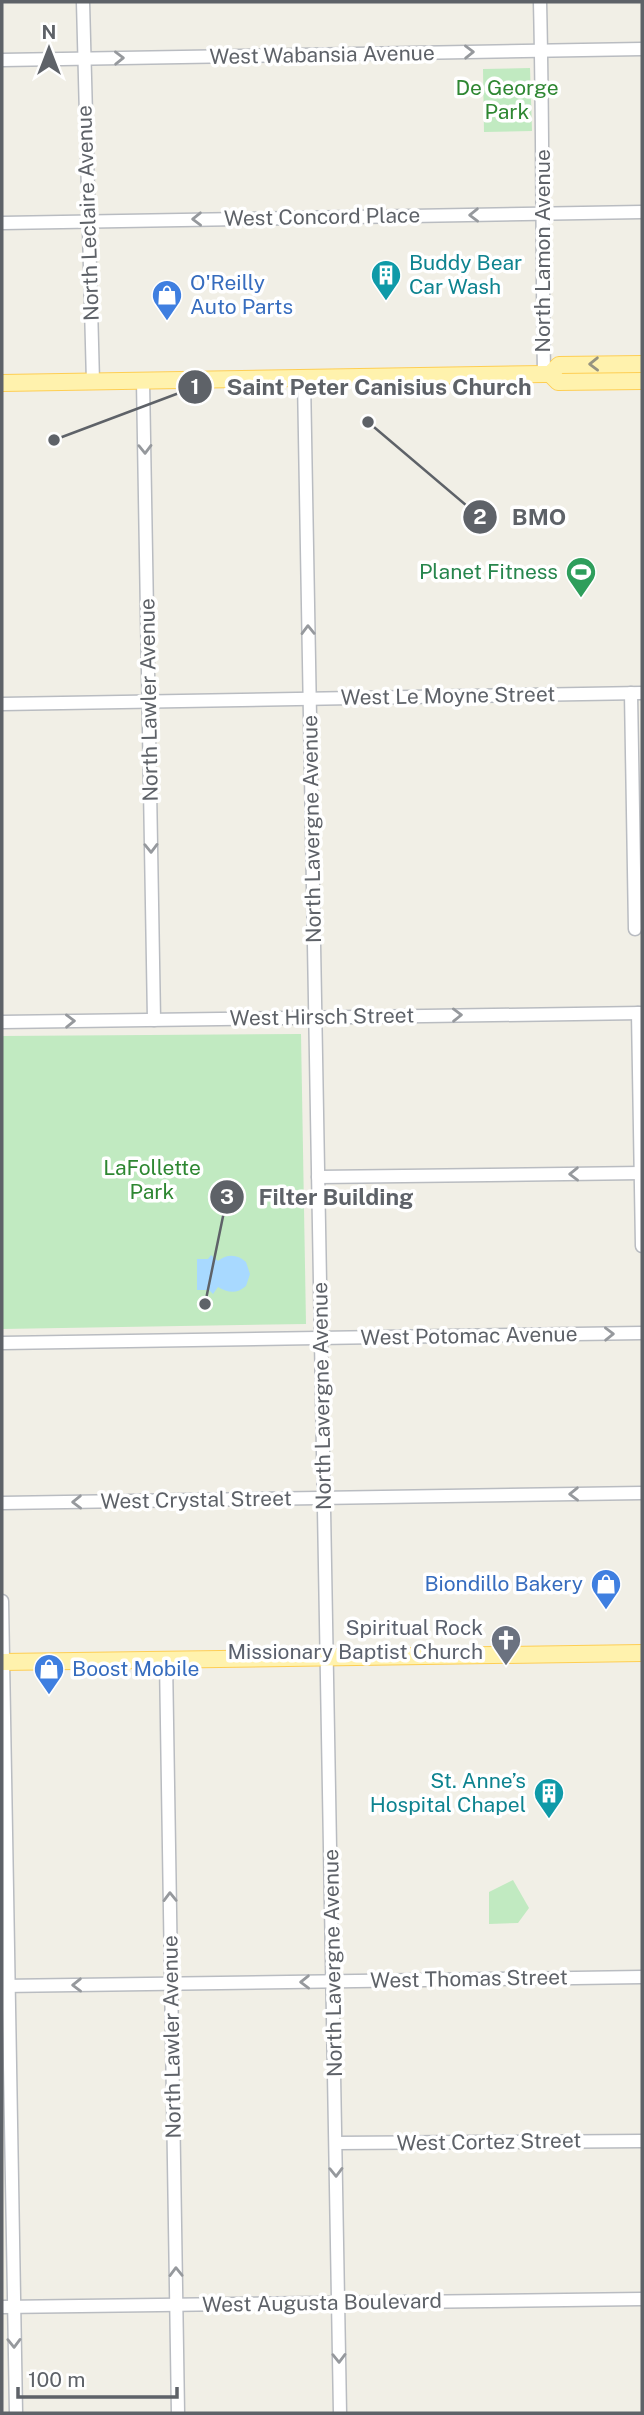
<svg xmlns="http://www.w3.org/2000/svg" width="644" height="2415" viewBox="0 0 644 2415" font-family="'Public Sans',sans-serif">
<rect width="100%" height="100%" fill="#f1efe6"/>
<g fill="#c1eac1">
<path d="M530,68L532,131L484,132L483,69Z"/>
<path d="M301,1034L306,1324L2,1329V1036Z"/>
<path d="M513,1880L529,1908L518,1923L489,1924V1892Z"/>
</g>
<path fill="#a8d9ff" d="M211,1255L218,1261C227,1254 237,1254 246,1262L250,1274L246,1286C237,1294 228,1293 218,1287L213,1294L209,1290H197V1259H208Z"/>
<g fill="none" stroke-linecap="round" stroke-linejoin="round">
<g stroke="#b9bcc1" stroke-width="15">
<g id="minor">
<path d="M83,2L93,382"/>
<path d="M540,2C543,126 542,250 544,374"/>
<path d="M2,60L642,49"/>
<path d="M2,223L642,212"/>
<path d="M304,379L340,2413"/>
<path d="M143,381L154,1020"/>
<path d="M631,693L635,929"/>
<path d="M2,704L642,693"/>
<path d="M638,1013L642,1246"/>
<path d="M2,1022L642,1013"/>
<path d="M318,1177L642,1173"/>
<path d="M2,1343L642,1333"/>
<path d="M2,1503L642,1493"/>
<path d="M2,1601L16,2413"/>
<path d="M166,1660L178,2413"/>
<path d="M2,1986L642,1977"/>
<path d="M336,2143L642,2141"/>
<path d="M2,2307L642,2299"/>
</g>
</g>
<g stroke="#fece53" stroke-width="18">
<g id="major">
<path d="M550,374L559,365L642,364"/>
<path d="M2,383L544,374H550L558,382L642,381"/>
<path d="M2,1662L642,1653"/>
</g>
</g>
<use href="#minor" stroke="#fff" stroke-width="12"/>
<use href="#major" stroke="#fff2ad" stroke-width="16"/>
</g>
<defs><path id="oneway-chevron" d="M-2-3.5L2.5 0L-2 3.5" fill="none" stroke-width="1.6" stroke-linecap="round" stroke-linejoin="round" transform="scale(1.75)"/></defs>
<g stroke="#96999d">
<use href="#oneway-chevron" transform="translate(469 52) rotate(-1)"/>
<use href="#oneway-chevron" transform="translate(119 58) rotate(-1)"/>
<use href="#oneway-chevron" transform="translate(474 215) rotate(179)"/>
<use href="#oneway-chevron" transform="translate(197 219) rotate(179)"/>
<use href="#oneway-chevron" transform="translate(145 449) rotate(89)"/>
<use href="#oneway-chevron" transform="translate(308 630) rotate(-91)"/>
<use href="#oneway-chevron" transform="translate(151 848) rotate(89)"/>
<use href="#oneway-chevron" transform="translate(457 1015) rotate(-1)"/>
<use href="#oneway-chevron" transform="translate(70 1021) rotate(-1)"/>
<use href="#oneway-chevron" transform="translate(574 1174) rotate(179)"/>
<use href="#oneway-chevron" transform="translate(609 1334) rotate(-1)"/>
<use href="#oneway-chevron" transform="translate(574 1494) rotate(179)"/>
<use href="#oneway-chevron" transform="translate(77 1502) rotate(179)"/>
<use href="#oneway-chevron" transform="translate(170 1897) rotate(-91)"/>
<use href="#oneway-chevron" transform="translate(305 1982) rotate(179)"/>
<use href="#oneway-chevron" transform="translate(77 1985) rotate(179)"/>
<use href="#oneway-chevron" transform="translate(336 2172) rotate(89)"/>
<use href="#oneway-chevron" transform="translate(176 2272) rotate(-91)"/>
<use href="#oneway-chevron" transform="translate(14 2343) rotate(89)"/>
<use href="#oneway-chevron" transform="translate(339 2358) rotate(89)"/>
</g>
<use stroke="#969480" href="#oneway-chevron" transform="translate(594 364) rotate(179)"/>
<defs>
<g id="building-pin" transform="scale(1.575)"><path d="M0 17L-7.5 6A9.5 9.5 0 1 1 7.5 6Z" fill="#0f9aa8" stroke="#fff"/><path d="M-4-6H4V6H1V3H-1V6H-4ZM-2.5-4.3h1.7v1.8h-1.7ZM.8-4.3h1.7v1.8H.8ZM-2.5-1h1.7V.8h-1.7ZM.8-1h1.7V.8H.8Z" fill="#fff"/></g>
<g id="shop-pin" transform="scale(1.575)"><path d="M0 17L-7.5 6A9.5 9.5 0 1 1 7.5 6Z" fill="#3f7fe0" stroke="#fff"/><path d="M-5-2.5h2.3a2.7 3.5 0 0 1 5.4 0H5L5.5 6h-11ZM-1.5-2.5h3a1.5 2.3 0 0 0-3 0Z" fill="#fff"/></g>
<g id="stadium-pin" transform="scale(1.575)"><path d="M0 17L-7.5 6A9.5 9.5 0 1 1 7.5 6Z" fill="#2e9e5b" stroke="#fff"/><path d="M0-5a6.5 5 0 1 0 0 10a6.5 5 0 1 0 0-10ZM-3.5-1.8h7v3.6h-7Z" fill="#fff"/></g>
<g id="church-pin" transform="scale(1.575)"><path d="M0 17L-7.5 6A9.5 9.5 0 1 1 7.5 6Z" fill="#6b7280" stroke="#fff"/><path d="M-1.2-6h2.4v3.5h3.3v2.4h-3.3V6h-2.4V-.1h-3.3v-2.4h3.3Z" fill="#fff"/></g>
</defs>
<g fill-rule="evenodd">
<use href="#building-pin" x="386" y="275"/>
<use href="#shop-pin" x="167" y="295"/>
<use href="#stadium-pin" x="581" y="572"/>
<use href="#shop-pin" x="606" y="1584"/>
<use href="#church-pin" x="506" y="1640"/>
<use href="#shop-pin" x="49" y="1669"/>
<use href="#building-pin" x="549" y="1793"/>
</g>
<g text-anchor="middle" stroke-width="7" stroke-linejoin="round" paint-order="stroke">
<g font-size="21" fill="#5e6268" stroke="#fff">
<text transform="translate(322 55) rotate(-1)" y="7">West Wabansia Avenue</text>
<text transform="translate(88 213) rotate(-92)" y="7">North Leclaire Avenue</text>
<text transform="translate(322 217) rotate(-1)" y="7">West Concord Place</text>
<text transform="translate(543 251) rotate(-90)" y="7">North Lamon Avenue</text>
<text transform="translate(448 696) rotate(-1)" y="7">West Le Moyne Street</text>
<text transform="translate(149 700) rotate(-91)" y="7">North Lawler Avenue</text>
<text transform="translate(312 829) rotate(-91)" y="7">North Lavergne Avenue</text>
<text transform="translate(322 1017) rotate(-1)" y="7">West Hirsch Street</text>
<text transform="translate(469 1336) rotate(-1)" y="7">West Potomac Avenue</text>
<text transform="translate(322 1396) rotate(-91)" y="7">North Lavergne Avenue</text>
<text transform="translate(196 1500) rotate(-1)" y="7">West Crystal Street</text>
<text transform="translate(333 1963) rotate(-91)" y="7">North Lavergne Avenue</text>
<text transform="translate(469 1979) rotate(-1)" y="7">West Thomas Street</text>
<text transform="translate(172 2037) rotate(-91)" y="7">North Lawler Avenue</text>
<text transform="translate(489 2142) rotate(-1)" y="7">West Cortez Street</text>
<text transform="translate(322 2303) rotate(-1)" y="7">West Augusta Boulevard</text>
</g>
<g font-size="21" fill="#2e8732" stroke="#fff">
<text x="507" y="95">De George<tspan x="507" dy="24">Park</tspan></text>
<text x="152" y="1175">LaFollette<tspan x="152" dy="24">Park</tspan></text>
</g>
<g font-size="21" fill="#0d838f" stroke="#fff" text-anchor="start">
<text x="409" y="270">Buddy Bear<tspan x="409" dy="24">Car Wash</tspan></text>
<text x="526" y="1788" text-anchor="end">St. Anne’s<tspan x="526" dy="24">Hospital Chapel</tspan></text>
</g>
<g font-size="21" fill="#366cbe" stroke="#fff" text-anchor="start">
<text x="190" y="290">O'Reilly<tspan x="190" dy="24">Auto Parts</tspan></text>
<text x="583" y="1591" text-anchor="end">Biondillo Bakery</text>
<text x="72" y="1676">Boost Mobile</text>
</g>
<g font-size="21" fill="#27864d" stroke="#fff" text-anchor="end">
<text x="558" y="579">Planet Fitness</text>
</g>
<g font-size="21" fill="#5b616d" stroke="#fff" text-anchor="end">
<text x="483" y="1635">Spiritual Rock<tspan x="483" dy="24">Missionary Baptist Church</tspan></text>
</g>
</g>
<path fill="none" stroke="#5e6268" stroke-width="2.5" d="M54 440L195 387M368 422L480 517M205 1304L227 1197"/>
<g fill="#5e6268" stroke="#fff" stroke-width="2.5">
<circle cx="54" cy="440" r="7"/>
<circle cx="368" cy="422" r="7"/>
<circle cx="205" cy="1304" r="7"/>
<circle cx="195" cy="387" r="18"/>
<circle cx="480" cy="517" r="18"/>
<circle cx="227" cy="1197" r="18"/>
</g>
<g font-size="21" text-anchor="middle" font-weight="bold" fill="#fff">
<text x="195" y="394">1</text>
<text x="480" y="524">2</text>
<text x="227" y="1204">3</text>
</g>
<g font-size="23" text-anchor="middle" font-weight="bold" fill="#5e6268" stroke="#fff" stroke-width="7" stroke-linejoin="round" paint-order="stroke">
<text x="379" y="395">Saint Peter Canisius Church</text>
<text x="539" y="525">BMO</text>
<text x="336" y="1205">Filter Building</text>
</g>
<rect width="644" height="2415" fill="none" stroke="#5e6268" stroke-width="7"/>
<g transform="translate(49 49)" stroke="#ffffff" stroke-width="5" paint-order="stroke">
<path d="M0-5L12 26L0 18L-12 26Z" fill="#5e6268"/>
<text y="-10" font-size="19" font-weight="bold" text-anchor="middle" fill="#5e6268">N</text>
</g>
<path d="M18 2387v10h159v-10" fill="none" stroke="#5e6268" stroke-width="3.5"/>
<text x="28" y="2387" font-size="21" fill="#5e6268" stroke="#ffffff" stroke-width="5" paint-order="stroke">100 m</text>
</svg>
